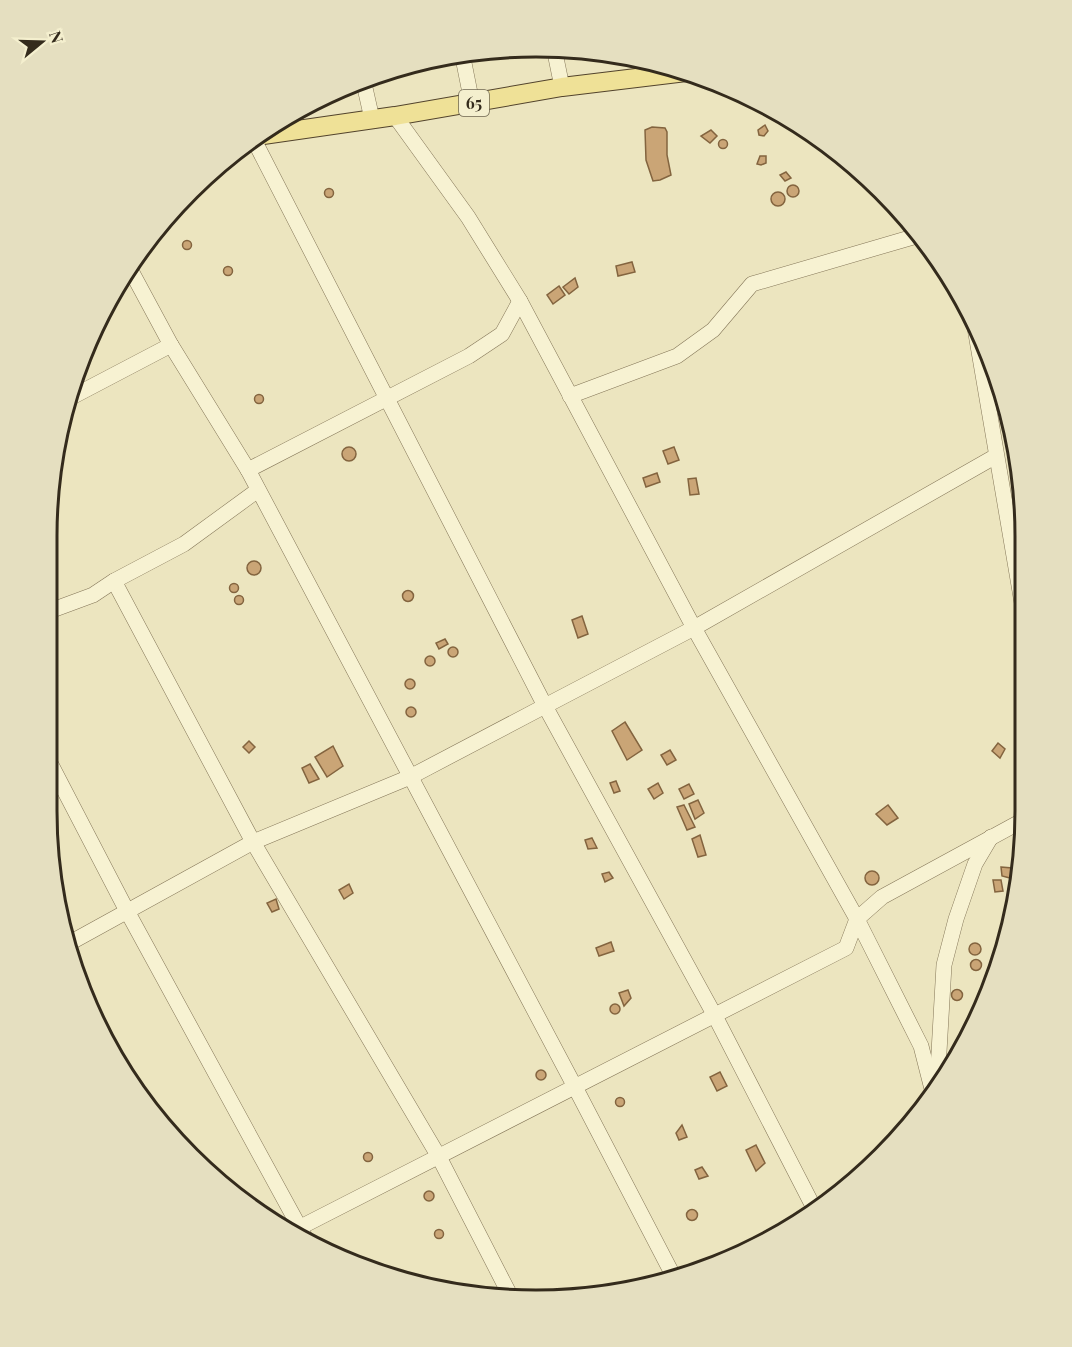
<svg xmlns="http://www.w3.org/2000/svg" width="1072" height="1347" viewBox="0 0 1072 1347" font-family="'Playfair Display',serif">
<rect width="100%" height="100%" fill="#ece5bf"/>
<g fill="#caa576" stroke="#83643f" stroke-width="1.5">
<path d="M765,125L768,131L764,136L759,135L758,130Z"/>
<path d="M652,127L665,128L667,132V155L671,175L660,180L653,181L646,160L645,130Z"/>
<path d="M711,130L717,136L710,143L701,136Z"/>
<circle cx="723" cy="144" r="4.5"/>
<path d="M760,156H766V163L761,165L757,164Z"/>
<path d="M786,172L791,178L785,181L780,175Z"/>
<circle cx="793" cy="191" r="6"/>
<circle cx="329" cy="193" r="4.5"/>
<circle cx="778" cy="199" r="7"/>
<circle cx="187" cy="245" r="4.5"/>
<path d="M632,262L635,272L618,276L616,266Z"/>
<circle cx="228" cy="271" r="4.5"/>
<path d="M575,278L578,287L569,294L563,287Z"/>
<path d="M559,286L565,295L553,304L547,295Z"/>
<circle cx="259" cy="399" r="4.5"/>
<circle cx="349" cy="454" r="7"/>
<path d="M674,447L679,460L668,464L663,451Z"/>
<path d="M657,473L660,482L646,487L643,478Z"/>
<path d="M696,478L699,494L690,495L688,479Z"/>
<circle cx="254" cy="568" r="7"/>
<circle cx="234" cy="588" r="4.5"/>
<circle cx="408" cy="596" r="5.5"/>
<circle cx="239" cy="600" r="4.5"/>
<path d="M582,616L588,634L578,638L572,620Z"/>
<path d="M445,639L448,644L439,649L436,643Z"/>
<circle cx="453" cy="652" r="5"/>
<circle cx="430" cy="661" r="5"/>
<circle cx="410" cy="684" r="5"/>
<circle cx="411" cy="712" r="5"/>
<path d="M625,722L642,750L627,760L612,731Z"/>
<path d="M249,741L255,747L249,753L243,747Z"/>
<path d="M998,743L1005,749L1000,758L992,751Z"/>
<path d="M333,746L343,766L327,777L315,757Z"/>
<path d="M670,750L676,760L667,765L661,755Z"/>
<path d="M310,764L319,779L309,783L302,768Z"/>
<path d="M616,781L620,791L614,793L610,783Z"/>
<path d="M658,783L663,793L654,799L648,789Z"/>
<path d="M689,784L694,794L684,799L679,789Z"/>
<path d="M698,800L704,813L695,819L689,804Z"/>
<path d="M684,805L695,827L687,830L677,807Z"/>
<path d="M888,805L898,818L887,825L876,814Z"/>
<path d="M700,835L706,855L698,857L692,839Z"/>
<path d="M592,838L597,848L588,849L585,840Z"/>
<path d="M1001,867L1012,868L1010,878L1002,876Z"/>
<circle cx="872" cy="878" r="7"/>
<path d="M609,872L613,878L605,882L602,874Z"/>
<path d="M993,880H1001L1003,891L995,892Z"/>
<path d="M349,884L353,893L344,899L339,890Z"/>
<path d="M276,899L279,909L272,912L267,903Z"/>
<path d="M611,942L614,951L599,956L596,948Z"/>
<circle cx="975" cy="949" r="6"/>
<circle cx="976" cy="965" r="5.5"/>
<circle cx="957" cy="995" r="5.5"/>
<path d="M628,990L631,998L624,1006L619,993Z"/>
<circle cx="615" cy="1009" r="5"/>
<circle cx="541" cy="1075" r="5"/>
<path d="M720,1072L727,1086L717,1091L710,1077Z"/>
<circle cx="620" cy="1102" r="4.5"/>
<path d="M682,1125L687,1137L679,1140L676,1133Z"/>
<path d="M756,1145L765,1163L756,1171L746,1150Z"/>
<circle cx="368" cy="1157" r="4.5"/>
<path d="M702,1167L708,1176L699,1179L695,1170Z"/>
<circle cx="429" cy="1196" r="5"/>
<circle cx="692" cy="1215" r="5.5"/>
<circle cx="439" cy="1234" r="4.5"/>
</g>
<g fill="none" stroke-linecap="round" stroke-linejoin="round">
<g stroke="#847658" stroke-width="16">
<g id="minor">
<path d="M554,48L562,87"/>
<path d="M462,53L472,103"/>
<path d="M363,79L372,119"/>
<path d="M395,116L468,217L520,301L694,628L857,919L921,1046L933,1093"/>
<path d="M255,142L545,706L715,1016L815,1210"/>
<path d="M129,267L171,345L248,470L575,1087L675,1279"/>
<path d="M975,328L1022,603"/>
<path d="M570,396L677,356L713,330L752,284L920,235"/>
<path d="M68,399L171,345"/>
<path d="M248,470L469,356L502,334L520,301"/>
<path d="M114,581L253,842L439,1157L511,1297"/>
<path d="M47,612L93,595L114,581L184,544L258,490"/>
<path d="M47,757L127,911L307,1241"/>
<path d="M66,945L253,842L410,777L545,706L694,628L996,456"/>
<path d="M937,1087L944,965L956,919L975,864L991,837"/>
<path d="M289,1233L846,948L857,919L882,897L1018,823"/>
</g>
</g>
<g stroke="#52432c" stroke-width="20">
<path id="major" d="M263,135L395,116L562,87L686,72"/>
</g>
<use href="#minor" stroke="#f7f2d2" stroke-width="15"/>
<use href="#major" stroke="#efe197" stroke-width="18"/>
</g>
<g text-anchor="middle" stroke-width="6" stroke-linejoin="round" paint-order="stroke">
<rect fill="#f4efce" stroke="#6e6651" stroke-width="1.5" x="459" y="90" width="30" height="26" rx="4.5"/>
<g font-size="16" font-weight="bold" fill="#342b1c">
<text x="474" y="109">65</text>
</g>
</g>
<path d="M0 0H1072V1347H0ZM536 57H536A479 479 0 0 1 1015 536V811A479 479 0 0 1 536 1290H536A479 479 0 0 1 57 811V536A479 479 0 0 1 536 57Z" fill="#e5dfc0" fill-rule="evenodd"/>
<path fill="none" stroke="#342b1c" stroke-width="3" d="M536 57H536A479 479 0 0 1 1015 536V811A479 479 0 0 1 536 1290H536A479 479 0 0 1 57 811V536A479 479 0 0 1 536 57Z"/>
<g transform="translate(42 42) rotate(71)" stroke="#f4efce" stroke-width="4.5" paint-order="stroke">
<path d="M0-4.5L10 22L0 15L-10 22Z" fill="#342b1c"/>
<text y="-9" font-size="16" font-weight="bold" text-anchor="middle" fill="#342b1c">N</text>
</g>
</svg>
